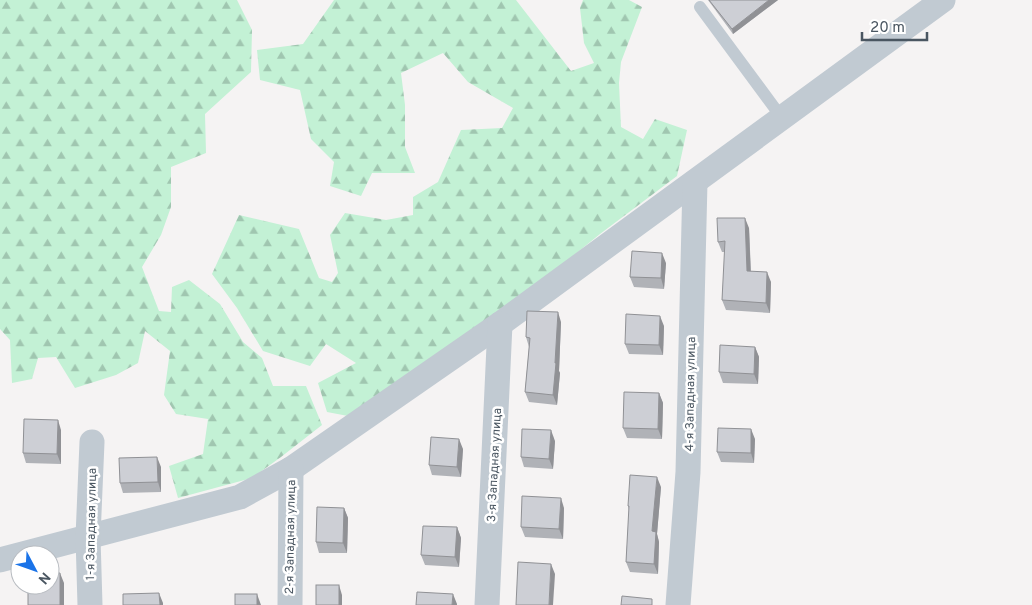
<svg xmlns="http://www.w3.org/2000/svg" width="1032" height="605" viewBox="0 0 1032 605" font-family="Overpass,sans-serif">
<defs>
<pattern id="forest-firs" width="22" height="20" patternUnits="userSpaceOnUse" patternTransform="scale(1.25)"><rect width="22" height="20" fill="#c3f1d5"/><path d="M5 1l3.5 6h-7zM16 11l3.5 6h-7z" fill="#a0c6b0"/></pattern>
</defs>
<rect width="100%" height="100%" fill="#f5f3f3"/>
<g fill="url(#forest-firs)">
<path d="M0,0H237L252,30L251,72L205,114L206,153L171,167V207L161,235L142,267L159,311L171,312L172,287L189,280L220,304L243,342L262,358L273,386H306L322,425L281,457L252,478L178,498L169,466L203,454L208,419L176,414L164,395L170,351L145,331L138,363L116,375L75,388L56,357L38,358L32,379L12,383L10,340L0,329Z"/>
<path d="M334,0H516L571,71L594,63L584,43L580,8L583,0H629L642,7L621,62L619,83L621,127L643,139L655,119L687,130L677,176L600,234L494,320L348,416L327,412L318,383L356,363L326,344L310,366L263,351L237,308L212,274L239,215L299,229L319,278L332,282L338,273L330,235L345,213L386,220L413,215V197L438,182L461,130L502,128L513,108L468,82L443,53L401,73L405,105V147L415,173H372L361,196L330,186L334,162L311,139L300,90L260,80L257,50L303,44Z"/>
</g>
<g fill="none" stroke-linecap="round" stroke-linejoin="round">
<path stroke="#c1cad2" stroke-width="12" d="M700,7L782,118"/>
<g stroke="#c1cad2" stroke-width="25">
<path d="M0,560L240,497L291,469L500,324L943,0"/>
<path d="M90,605L88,537L92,442"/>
<path d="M290,605L291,469"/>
<path d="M487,605L500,324"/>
<path d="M678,605L688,472L695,182"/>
</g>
</g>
<g fill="#b0b2b7">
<path d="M708,0H778L733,34Z"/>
<path d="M749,228L751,271L771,282L770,313L726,310L722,300L725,252H722L718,242Z"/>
<path d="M666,263L664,289L634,287L630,277Z"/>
<path d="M561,322L559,371L560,373L557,405L529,402L525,392L529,347L526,337Z"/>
<path d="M664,326L663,355L629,354L625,344Z"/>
<path d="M755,347L759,357L758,384L723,383L719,372Z"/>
<path d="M659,393L663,403L662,439L627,438L623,428Z"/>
<path d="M61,430V464L26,463L23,453Z"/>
<path d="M755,439L754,463L721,462L717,452Z"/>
<path d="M555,441L553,469L524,467L521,457Z"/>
<path d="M463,449L461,477L432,475L429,465Z"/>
<path d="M161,467V492L123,493L120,483Z"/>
<path d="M661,487L657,534L659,542L658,574L630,572L626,562L629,510L628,506Z"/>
<path d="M344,508L348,518L347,553H319L316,542Z"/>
<path d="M564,508L563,539L525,537L521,527Z"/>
<path d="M457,527L461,538L459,567L425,565L421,555Z"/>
</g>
<g fill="#909195">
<path d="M769,0H778L733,34L732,29Z"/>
<path d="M745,218L749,228L751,281L747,271Z"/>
<path d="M662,253L666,263L664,289L661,278Z"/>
<path d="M767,272L771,282L770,313L766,303Z"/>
<path d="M558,312L561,322L559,371L560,373L557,405L553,395Z"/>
<path d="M660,316L664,326L663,355L659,345Z"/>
<path d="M755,347L759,357L758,384L754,374Z"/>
<path d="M659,393L663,403L662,439L658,429Z"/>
<path d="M58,420L61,430V464L57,454Z"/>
<path d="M751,429L755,439L754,463L751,453Z"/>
<path d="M551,430L555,441L553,469L549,459Z"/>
<path d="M459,439L463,449L461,477L457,467Z"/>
<path d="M157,457L161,467V492L158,482Z"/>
<path d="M657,477L661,487L657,534L659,542L658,574L654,564L652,531Z"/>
<path d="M561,498L564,508L563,539L559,529Z"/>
<path d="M344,508L348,518L347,553L343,543Z"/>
<path d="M457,527L461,538L459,567L455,557Z"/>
<path d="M551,564L555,574L553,605H549Z"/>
<path d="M60,573L64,583V605H60Z"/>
<path d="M339,585L342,595V605H339Z"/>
<path d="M159,593L163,603V605H160Z"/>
<path d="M257,594L261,605H257Z"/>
<path d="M453,594L457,604V605H452Z"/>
</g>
<g fill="#cdcfd5" stroke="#909195">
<path d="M709,0H769L732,29Z"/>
<path d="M717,218H745L747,271L767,272L766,303L722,300L725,241L718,242Z"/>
<path d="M632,251L662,253L661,278L630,277Z"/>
<path d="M527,311L558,312L555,363H556L553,395L525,392L530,338L526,337Z"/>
<path d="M626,314L660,316L659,345L625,344Z"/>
<path d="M720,345L755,347L754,374L719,372Z"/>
<path d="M624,392L659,393L658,429L623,428Z"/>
<path d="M24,419L58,420L57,454L23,453Z"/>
<path d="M718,428L751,429V453L717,452Z"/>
<path d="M522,429L551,430L549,459L521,457Z"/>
<path d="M431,437L459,439L457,467L429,465Z"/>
<path d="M157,457L158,482L120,483L119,458Z"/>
<path d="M630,475L657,477L652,531L656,532L654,564L626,562L629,506H628Z"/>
<path d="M522,496L561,498L559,529L521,527Z"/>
<path d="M317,507L344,508L343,543L316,542Z"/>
<path d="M423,526L457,527L455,557L421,555Z"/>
<path d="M518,562L551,564L549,605H516Z"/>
<path d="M50,573H60V605H28V585H50Z"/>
<rect x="316" y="585" width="23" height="20"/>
<path d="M417,592L453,594L452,605H416Z"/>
<path d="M159,593L160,605H123V594Z"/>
<rect x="235" y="594" width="22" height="11"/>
<path d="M622,596L652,599V605H621Z"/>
</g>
<g text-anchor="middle" stroke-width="5" stroke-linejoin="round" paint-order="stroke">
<g font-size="12" fill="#4a5661" stroke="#fff">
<text transform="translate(690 394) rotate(-89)" y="4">4-я Западная улица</text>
<text transform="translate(494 465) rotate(-87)" y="4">3-я Западная улица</text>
<text transform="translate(91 524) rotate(-89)" y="4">1-я Западная улица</text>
<text transform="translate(290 537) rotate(-89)" y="4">2-я Западная улица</text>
</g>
</g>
<g transform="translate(35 570) rotate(131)"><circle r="24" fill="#ffffff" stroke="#b7bbc0"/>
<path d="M0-4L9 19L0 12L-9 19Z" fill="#1a73e8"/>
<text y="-8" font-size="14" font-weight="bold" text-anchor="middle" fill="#4a5661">N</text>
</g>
<path d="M862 32v8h65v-8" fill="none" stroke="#4a5661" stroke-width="2.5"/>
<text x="870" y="32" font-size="15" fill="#4a5661" stroke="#ffffff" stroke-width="4" paint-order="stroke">20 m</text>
</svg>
